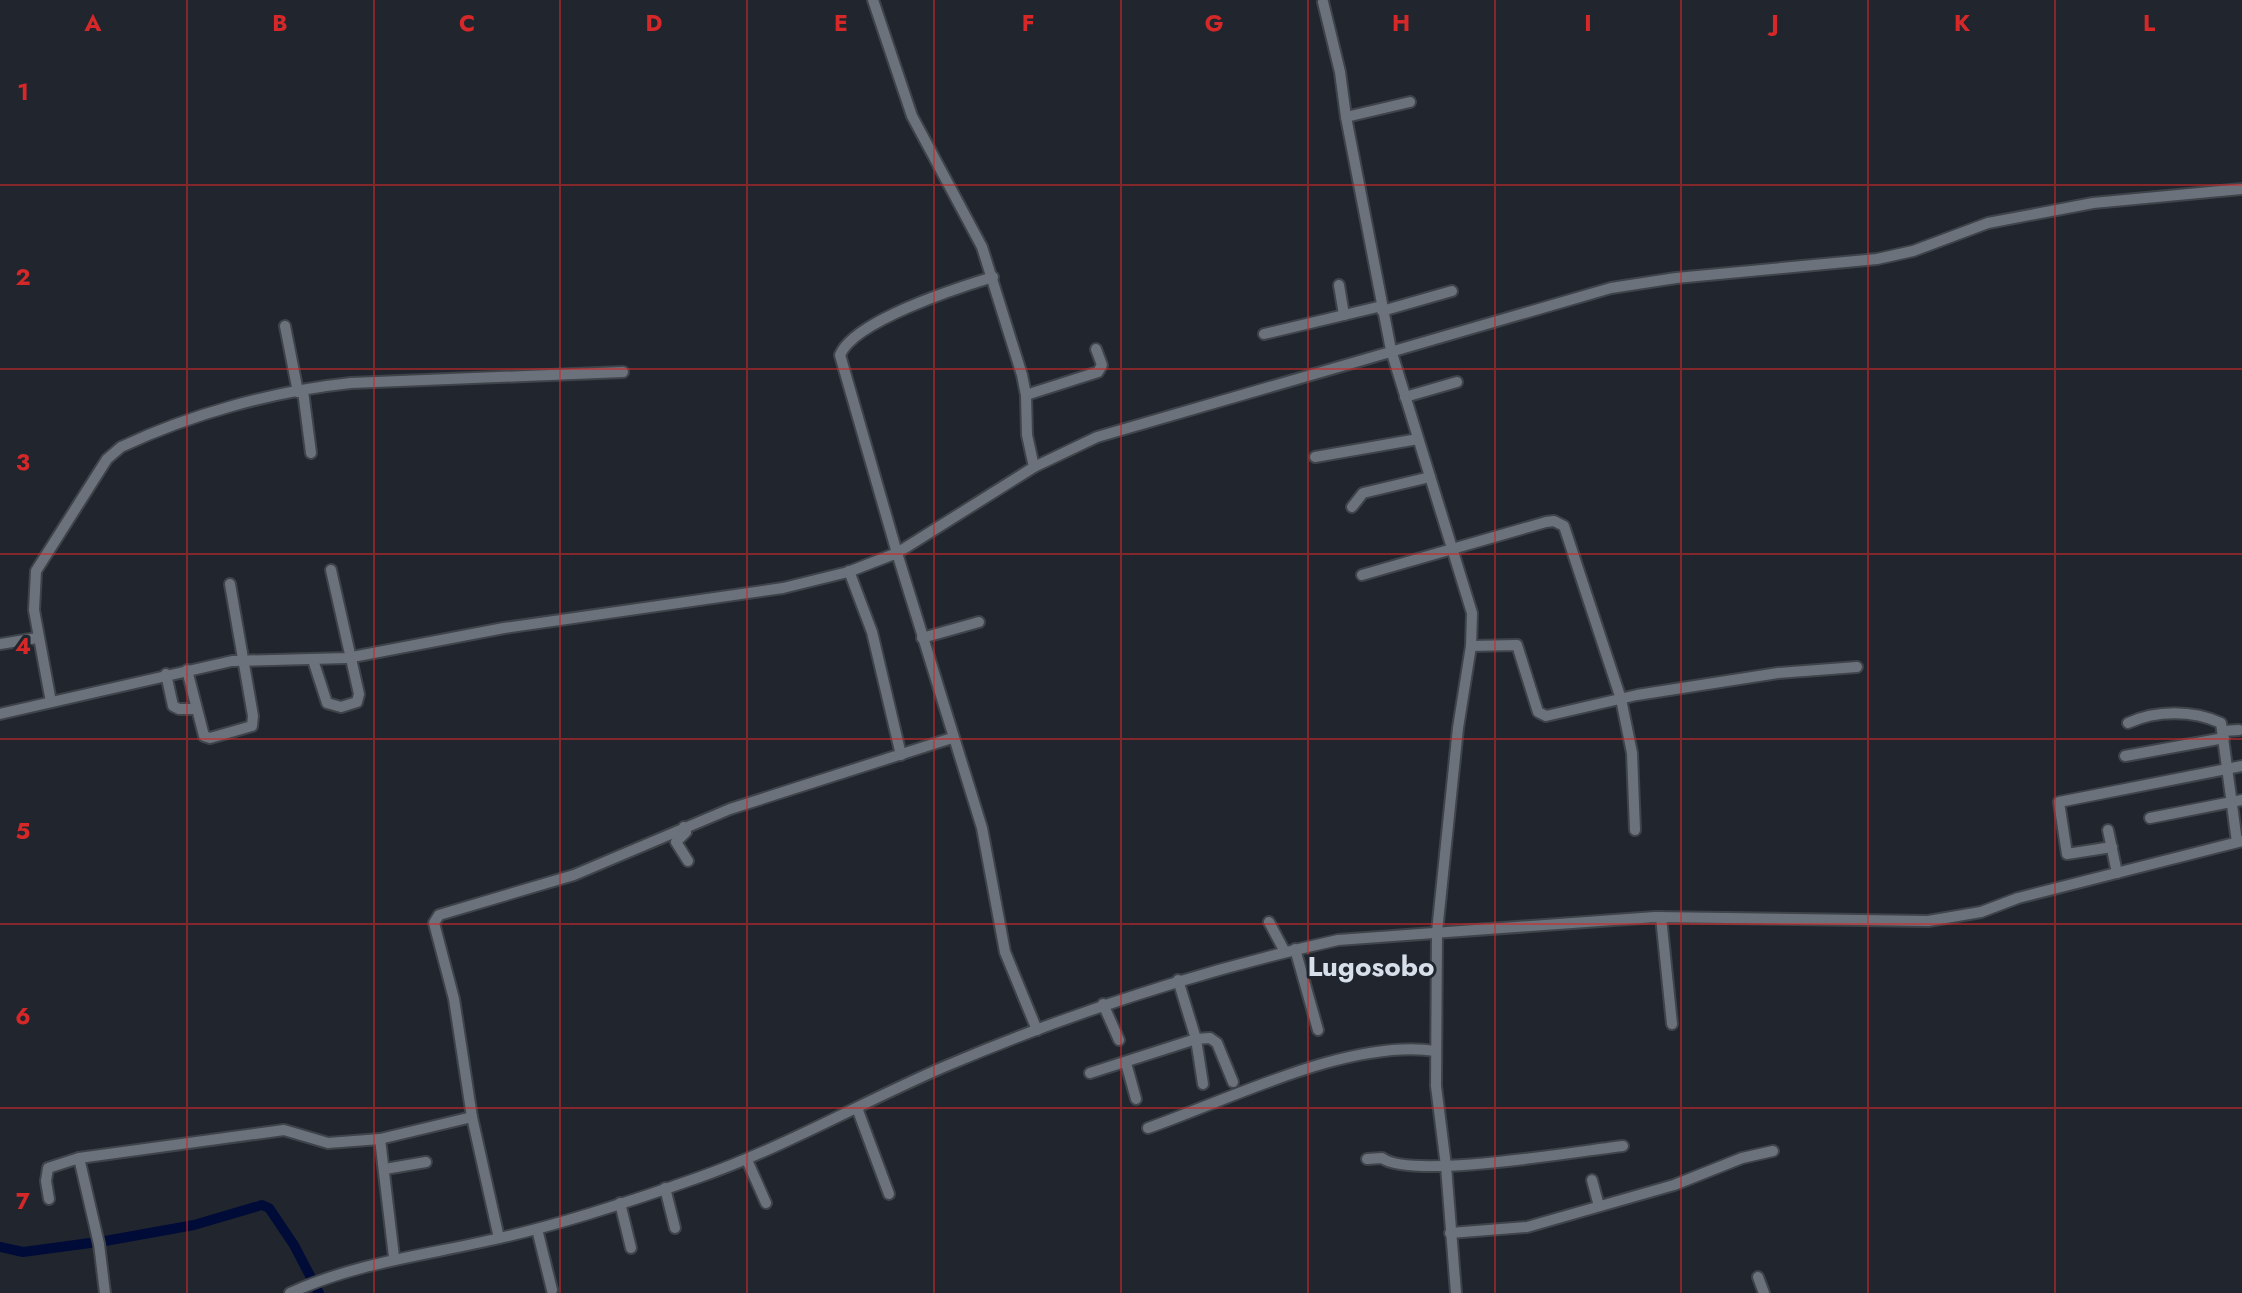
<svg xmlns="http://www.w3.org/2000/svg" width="2242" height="1293" viewBox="0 0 2242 1293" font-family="Jost,sans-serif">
<rect width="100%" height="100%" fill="#21262e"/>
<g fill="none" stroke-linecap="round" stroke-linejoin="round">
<path stroke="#000c37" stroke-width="10" d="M0,1247L23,1252L105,1241L194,1225L262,1205L269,1208L294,1245L319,1293"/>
<g stroke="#3f434a" stroke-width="14">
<g id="minor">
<path d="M873,0L912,116L982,247L1022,375L1026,395L1027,435L1034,467L897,553L982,828L1005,952L1037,1030"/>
<path d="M1323,2L1340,72L1346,117"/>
<path d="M1410,102L1346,117L1391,350L1472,613L1471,646L1458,728L1437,932L1436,1086L1446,1166L1456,1293"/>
<path d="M1339,285L1344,315"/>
<path d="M1382,311L1452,291"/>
<path d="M285,326L298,392"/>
<path d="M1264,334L1382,306"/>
<path d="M303,391L311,453"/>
<path d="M1026,395L1098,372L1102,365L1096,349"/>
<path d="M1405,397L1457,382"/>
<path d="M1315,457L1418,439"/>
<path d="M1034,467L1097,437L1611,288L1676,278L1877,259L1913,251L1988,223L2093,203L2242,189"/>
<path d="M1352,507L1363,493L1430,477"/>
<path d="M849,571L872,632L901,755"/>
<path d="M1362,575L1546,522L1554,521L1564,526L1621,699L1632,753L1635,830"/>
<path d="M922,638L979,622"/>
<path d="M0,644L37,638"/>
<path d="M1471,646L1517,645L1538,712L1546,716L1637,695L1778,673L1857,667"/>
<path d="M313,660L327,703L341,707L357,702L359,694L331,570"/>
<path d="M187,670L204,736L210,738L252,726L253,716L230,584"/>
<path d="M166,674L173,706L179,709H195"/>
<path d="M51,702L34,610L36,571L107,459L121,447C191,414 274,391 351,383L623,372"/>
<path d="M0,714L232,661L347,658L504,628L783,588L848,572L897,553L840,355C854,321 957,288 993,277"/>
<path d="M2128,723C2156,710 2193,710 2221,723L2237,842"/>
<path d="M2223,731L2239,730"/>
<path d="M2125,756L2224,738"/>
<path d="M2150,818L2242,800"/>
<path d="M684,827L686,832L676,842L688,861"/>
<path d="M2108,830L2117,873"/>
<path d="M2112,847L2067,854L2059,802L2242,766"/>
<path d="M1661,917L1672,1024"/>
<path d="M1269,922L1285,952"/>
<path d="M1295,949L1318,1030"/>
<path d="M1103,1004L1119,1040"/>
<path d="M1126,1063L1136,1099"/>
<path d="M1090,1073L1196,1039L1178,980"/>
<path d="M1203,1084L1196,1039L1210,1038L1217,1043L1233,1082"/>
<path d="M857,1108L889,1194"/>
<path d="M1148,1128C1231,1099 1350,1038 1436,1051"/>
<path d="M380,1139L394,1257"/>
<path d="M79,1158L99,1244L105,1293"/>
<path d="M1367,1159L1382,1158C1412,1180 1579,1151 1623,1146"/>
<path d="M747,1160L766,1203"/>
<path d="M385,1169L426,1162"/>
<path d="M1592,1180L1599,1206"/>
<path d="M665,1188L675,1228"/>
<path d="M49,1199L46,1181L48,1168L79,1158L284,1130L328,1143L380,1139L472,1117"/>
<path d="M620,1203L631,1248"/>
<path d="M537,1229L552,1290"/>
<path d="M1450,1233L1527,1227L1674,1185L1742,1158L1773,1151"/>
<path d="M499,1238L472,1117L454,999L434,923L439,915L574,875L730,809L952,738"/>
<path d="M1758,1277L1764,1293"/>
<path d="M290,1293C358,1262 428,1255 500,1238C566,1223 632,1201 697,1178C783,1148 862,1102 946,1066C1073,1012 1203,970 1338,940L1655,917L1928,921L1981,912L2018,898L2242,841"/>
</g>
</g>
<use href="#minor" stroke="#6b727b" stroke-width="10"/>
</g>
<path fill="none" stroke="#d62828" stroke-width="2" stroke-opacity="0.55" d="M187,0V1293M374,0V1293M560,0V1293M747,0V1293M934,0V1293M1121,0V1293M1308,0V1293M1495,0V1293M1681,0V1293M1868,0V1293M2055,0V1293M0,185H2242M0,369H2242M0,554H2242M0,739H2242M0,924H2242M0,1108H2242"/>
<g text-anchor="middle" stroke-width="6" stroke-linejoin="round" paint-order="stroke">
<g font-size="28" font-weight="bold" fill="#d7dfea" stroke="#21262e">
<text x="1371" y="976">Lugosobo</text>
</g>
</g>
<g font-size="23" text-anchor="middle" font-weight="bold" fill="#d62828" stroke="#21262e" stroke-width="6" stroke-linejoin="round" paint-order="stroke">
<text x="93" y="31">A</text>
<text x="280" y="31">B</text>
<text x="467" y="31">C</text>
<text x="654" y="31">D</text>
<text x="841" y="31">E</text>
<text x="1028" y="31">F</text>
<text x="1214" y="31">G</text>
<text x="1401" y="31">H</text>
<text x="1588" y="31">I</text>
<text x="1775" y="31">J</text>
<text x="1962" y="31">K</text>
<text x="2149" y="31">L</text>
<text x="23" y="100">1</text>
<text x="23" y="285">2</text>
<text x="23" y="470">3</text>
<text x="23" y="654">4</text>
<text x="23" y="839">5</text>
<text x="23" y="1024">6</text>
<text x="23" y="1209">7</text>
</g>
</svg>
